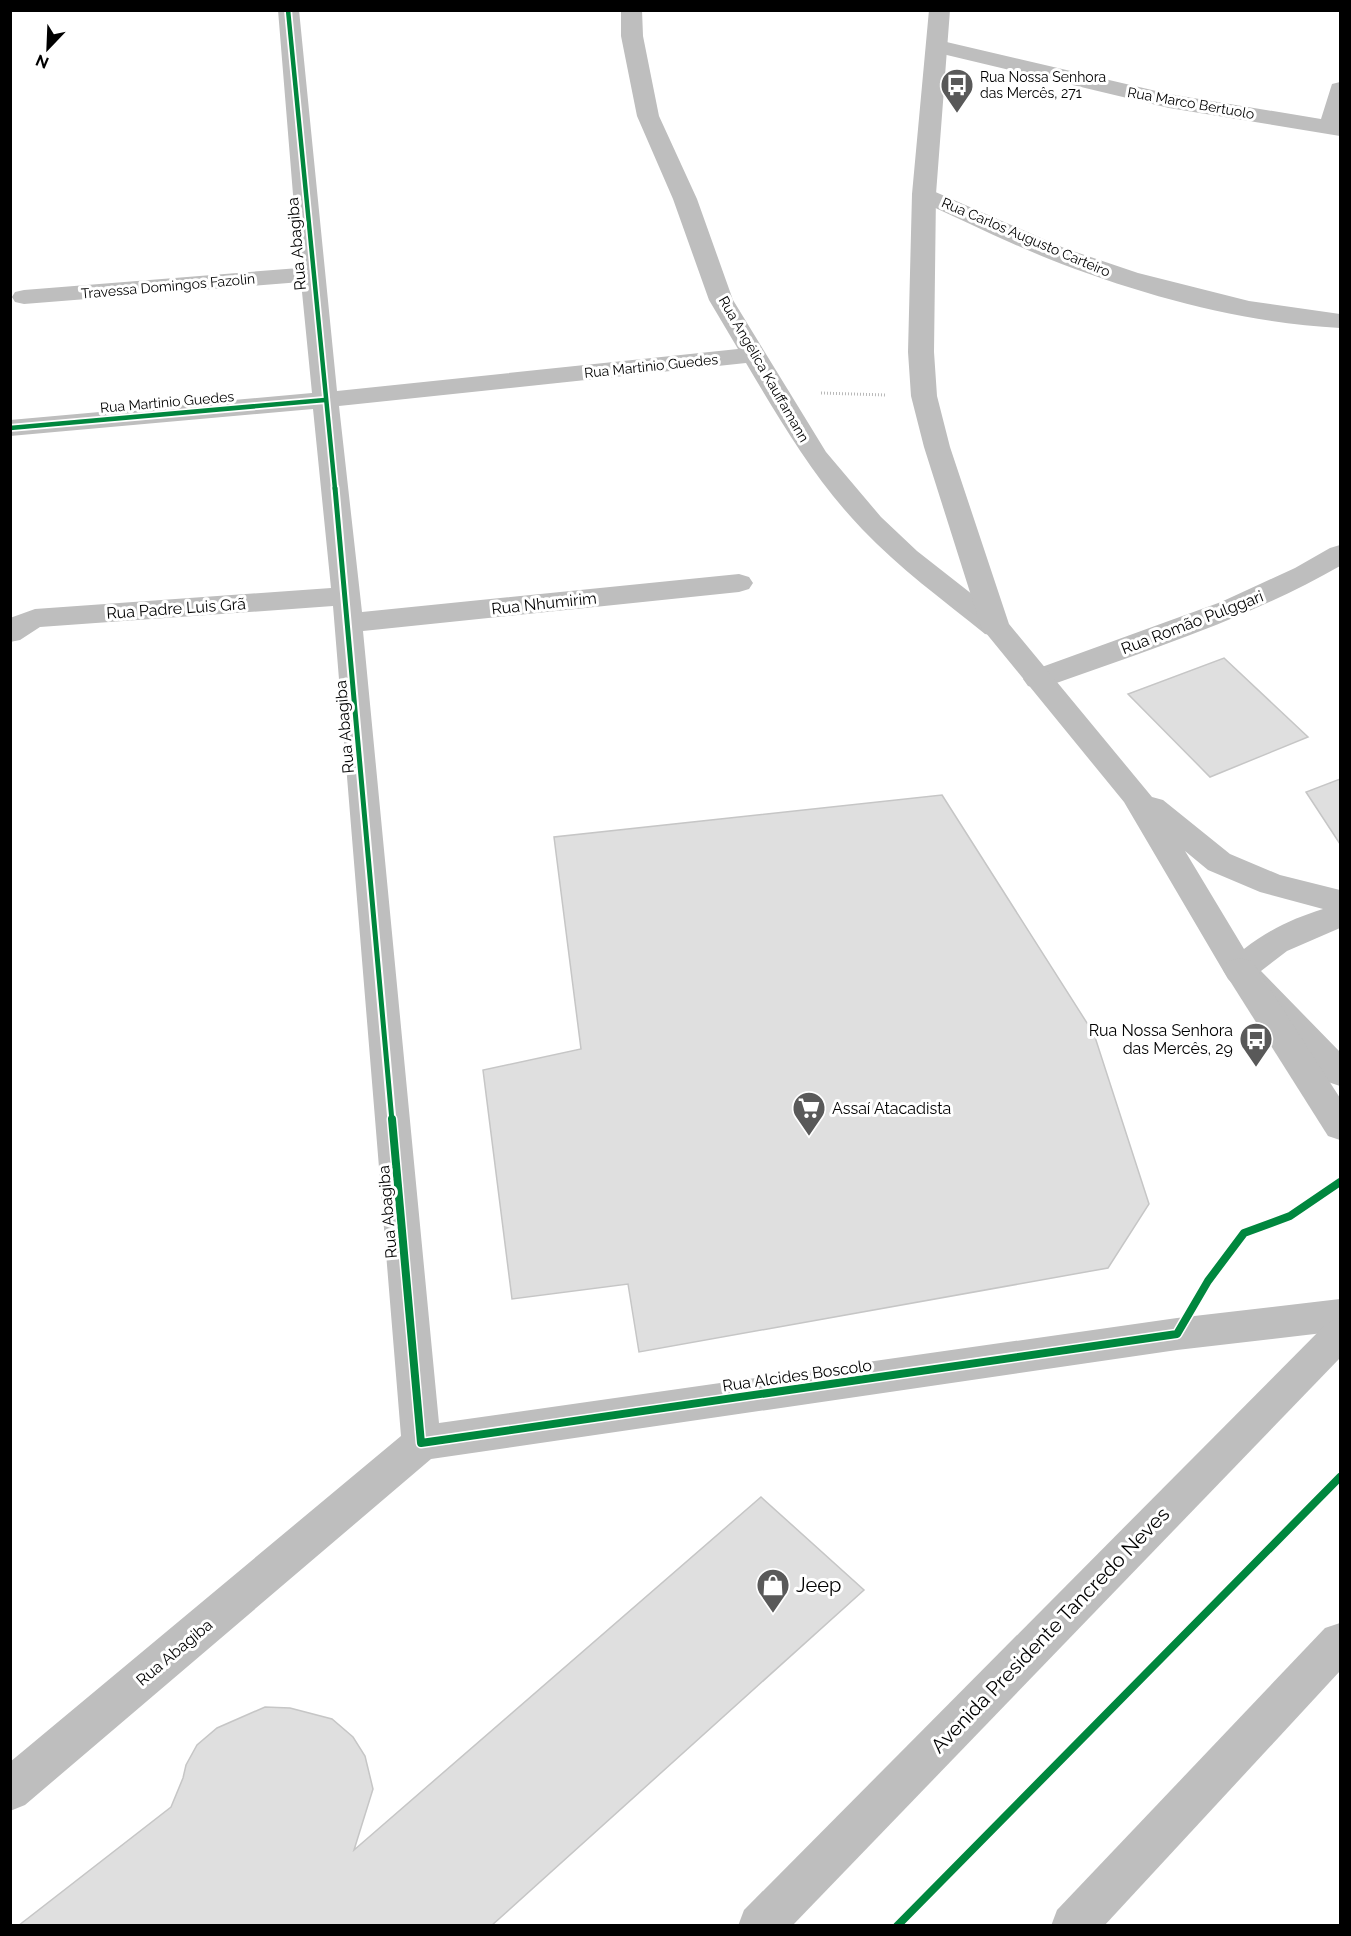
<svg xmlns="http://www.w3.org/2000/svg" width="1351" height="1936" viewBox="0 0 1351 1936" font-family="Raleway,sans-serif">
<rect width="100%" height="100%" fill="#fff"/>
<g fill="#dfdfdf" stroke="#c6c6c6" stroke-width="1.5">
<path d="M1224,658L1308,737L1210,777L1128,694Z"/>
<path d="M1340,779V844L1306,792Z"/>
<path d="M942,795L1094,1034L1149,1204L1108,1268L639,1352L628,1284L512,1299L483,1070L581,1049L554,837Z"/>
<path d="M761,1497L864,1590L491,1926H18L171,1807L183,1778L186,1765L197,1745L217,1728L265,1707L290,1708L332,1719L353,1737L365,1756L373,1789L354,1850Z"/>
</g>
<g fill="none" stroke-linecap="round" stroke-linejoin="round">
<path stroke="#b9b9b9" stroke-width="3" stroke-dasharray="1 2" stroke-linecap="butt" d="M821,393L885,395"/>
<g fill="#bebebe" fill-rule="evenodd">
<path d="M278,10H299L337,391L738,349L709,300L673,199L637,116L621,36V10H642L643,36L659,116L697,199L733,300L826,452L881,517L917,551L1005,620L1009,627L1005,634L995,636L985,634C943,600 899,568 862,529C815,480 781,422 746,363L339,406L362,612L739,574L749,577L753,583L749,589L739,592L363,631L439,1423L1177,1318L1340,1299V1331L1177,1350L431,1459L25,1805L10,1811V1762L401,1436L333,606L40,627L20,640L10,642V618L35,609L331,588L313,409L10,436V420L312,393L301,282L24,304L15,302L12,297L15,292L24,290L299,268Z"/>
<path d="M938,40L1169,94L1321,119L1332,84L1340,82V136L1169,108L930,51L927,46L930,41Z"/>
<path d="M924,187L1064,248L1138,273L1249,301L1340,314V328C1242,323 1141,295 1049,259C1004,241 960,219 916,199L912,194L916,189Z"/>
<path d="M1340,545V566C1249,618 1148,651 1048,686L1038,689L1028,686L1023,679L1028,672L1221,602L1295,568L1330,548Z"/>
</g>
<path fill="#bebebe" fill-rule="evenodd" d="M929,10H950L936,194L934,352L937,396L950,447L1009,624L1152,797L1163,800L1230,854L1280,875L1340,890V928L1287,951L1261,971L1340,1052V1086L1328,1082L1228,979L1124,802L981,627L924,447L911,396L908,352L912,194ZM1185,851L1208,870L1260,892L1323,909C1294,918 1268,930 1244,949Z"/>
<g fill="#bebebe" fill-rule="evenodd">
<path d="M1240,958L1252,961L1340,1098V1140L1328,1136L1223,970L1228,961Z"/>
<path d="M1340,1318V1358L792,1926H738L744,1910L1327,1323Z"/>
<path d="M1340,1623V1671L1104,1926H1051L1057,1910L1325,1628Z"/>
</g>
<g stroke="#fff" stroke-width="8">
<g id="cycleway-far2">
<path d="M288,10L335,489"/>
<path d="M10,428L325,400"/>
</g>
</g>
<g stroke="#fff" stroke-width="9">
<path id="cycleway-far1" d="M335,488L392,1121"/>
</g>
<g stroke="#fff" stroke-width="11">
<g id="cycleway">
<path d="M392,1119L421,1443L1177,1334L1208,1281L1244,1233L1290,1216L1340,1182"/>
<path d="M897,1926L1340,1477"/>
</g>
</g>
<use href="#cycleway-far2" stroke="#00873e" stroke-width="4.5"/>
<use href="#cycleway-far1" stroke="#00873e" stroke-width="5"/>
<use href="#cycleway" stroke="#00873e" stroke-width="8"/>
</g>
<defs>
<g id="bus-pin" transform="scale(1.725)"><path d="M0 17L-7.5 6A9.5 9.5 0 1 1 7.5 6Z" fill="#595959" stroke="#fff"/><path d="M-5-6H5V4H4V6H2V4H-2V6H-4V4H-5ZM-3.5-4V0h7V-4ZM-3.5 1.2v1.5H-2V1.2ZM2 1.2v1.5H3.5V1.2Z" fill="#fff"/></g>
<g id="supermarket-pin" transform="scale(1.725)"><path d="M0 17L-7.5 6A9.5 9.5 0 1 1 7.5 6Z" fill="#595959" stroke="#fff"/><path d="M-6-5.5h2.5l.6 2H6L4.5 2H-2.5L-4.4-4H-6ZM-1.5 3.2a1.3 1.3 0 1 0 .1 0ZM3 3.2a1.3 1.3 0 1 0 .1 0Z" fill="#fff"/></g>
<g id="shop-pin" transform="scale(1.725)"><path d="M0 17L-7.5 6A9.5 9.5 0 1 1 7.5 6Z" fill="#595959" stroke="#fff"/><path d="M-5-2.5h2.3a2.7 3.5 0 0 1 5.4 0H5L5.5 6h-11ZM-1.5-2.5h3a1.5 2.3 0 0 0-3 0Z" fill="#fff"/></g>
</defs>
<g fill-rule="evenodd">
<use href="#bus-pin" x="957" y="85"/>
<use href="#bus-pin" x="1256" y="1039"/>
<use href="#supermarket-pin" x="809" y="1108"/>
<use href="#shop-pin" x="773" y="1585"/>
</g>
<g text-anchor="middle" stroke-width="6" stroke-linejoin="round" paint-order="stroke">
<g font-size="14" fill="#000" stroke="#fff" text-anchor="start">
<text x="980" y="82">Rua Nossa Senhora<tspan x="980" dy="16">das Mercês, 271</tspan></text>
</g>
<g font-size="14" fill="#000" stroke="#fff">
<text transform="translate(1191 103) rotate(10)" y="5">Rua Marco Bertuolo</text>
<text transform="translate(1026 237) rotate(23)" y="5">Rua Carlos Augusto Carteiro</text>
<text transform="translate(168 286) rotate(-5)" y="5">Travessa Domingos Fazolin</text>
<text transform="translate(651 366) rotate(-6)" y="5">Rua Martinio Guedes</text>
<text transform="translate(764 369) rotate(60)" y="5">Rua Angélica Kauffamann</text>
<text transform="translate(167 402) rotate(-5)" y="5">Rua Martinio Guedes</text>
</g>
<g font-size="16" fill="#000" stroke="#fff">
<text transform="translate(296 244) rotate(-95)" y="6">Rua Abagiba</text>
<text transform="translate(544 603) rotate(-6)" y="6">Rua Nhumirim</text>
<text transform="translate(176 608) rotate(-4)" y="6">Rua Padre Luis Grã</text>
<text transform="translate(1192 622) rotate(-21)" y="6">Rua Romão Pulggari</text>
<text transform="translate(344 727) rotate(-95)" y="6">Rua Abagiba</text>
<text transform="translate(387 1212) rotate(-95)" y="6">Rua Abagiba</text>
<text transform="translate(797 1375) rotate(-8)" y="6">Rua Alcides Boscolo</text>
<text transform="translate(174 1652) rotate(-40)" y="6">Rua Abagiba</text>
</g>
<g font-size="16" fill="#000" stroke="#fff" text-anchor="end">
<text x="1233" y="1036">Rua Nossa Senhora<tspan x="1233" dy="18">das Mercês, 29</tspan></text>
<text x="832" y="1114" text-anchor="start">Assaí Atacadista</text>
</g>
<g font-size="20" fill="#000" stroke="#fff" text-anchor="start">
<text x="796" y="1592">Jeep</text>
</g>
<g font-size="20" fill="#000" stroke="#fff">
<text transform="translate(1050 1630) rotate(-46)" y="7">Avenida Presidente Tancredo Neves</text>
</g>
</g>
<rect width="1351" height="1936" fill="none" stroke="#000000" stroke-width="24"/>
<g transform="translate(48 48) rotate(203)" stroke="#ffffff" stroke-width="4.5" paint-order="stroke">
<path d="M0-4.5L10 22L0 15L-10 22Z" fill="#000000"/>
<text y="-9" font-size="16" font-weight="bold" text-anchor="middle" fill="#000000">N</text>
</g>
</svg>
